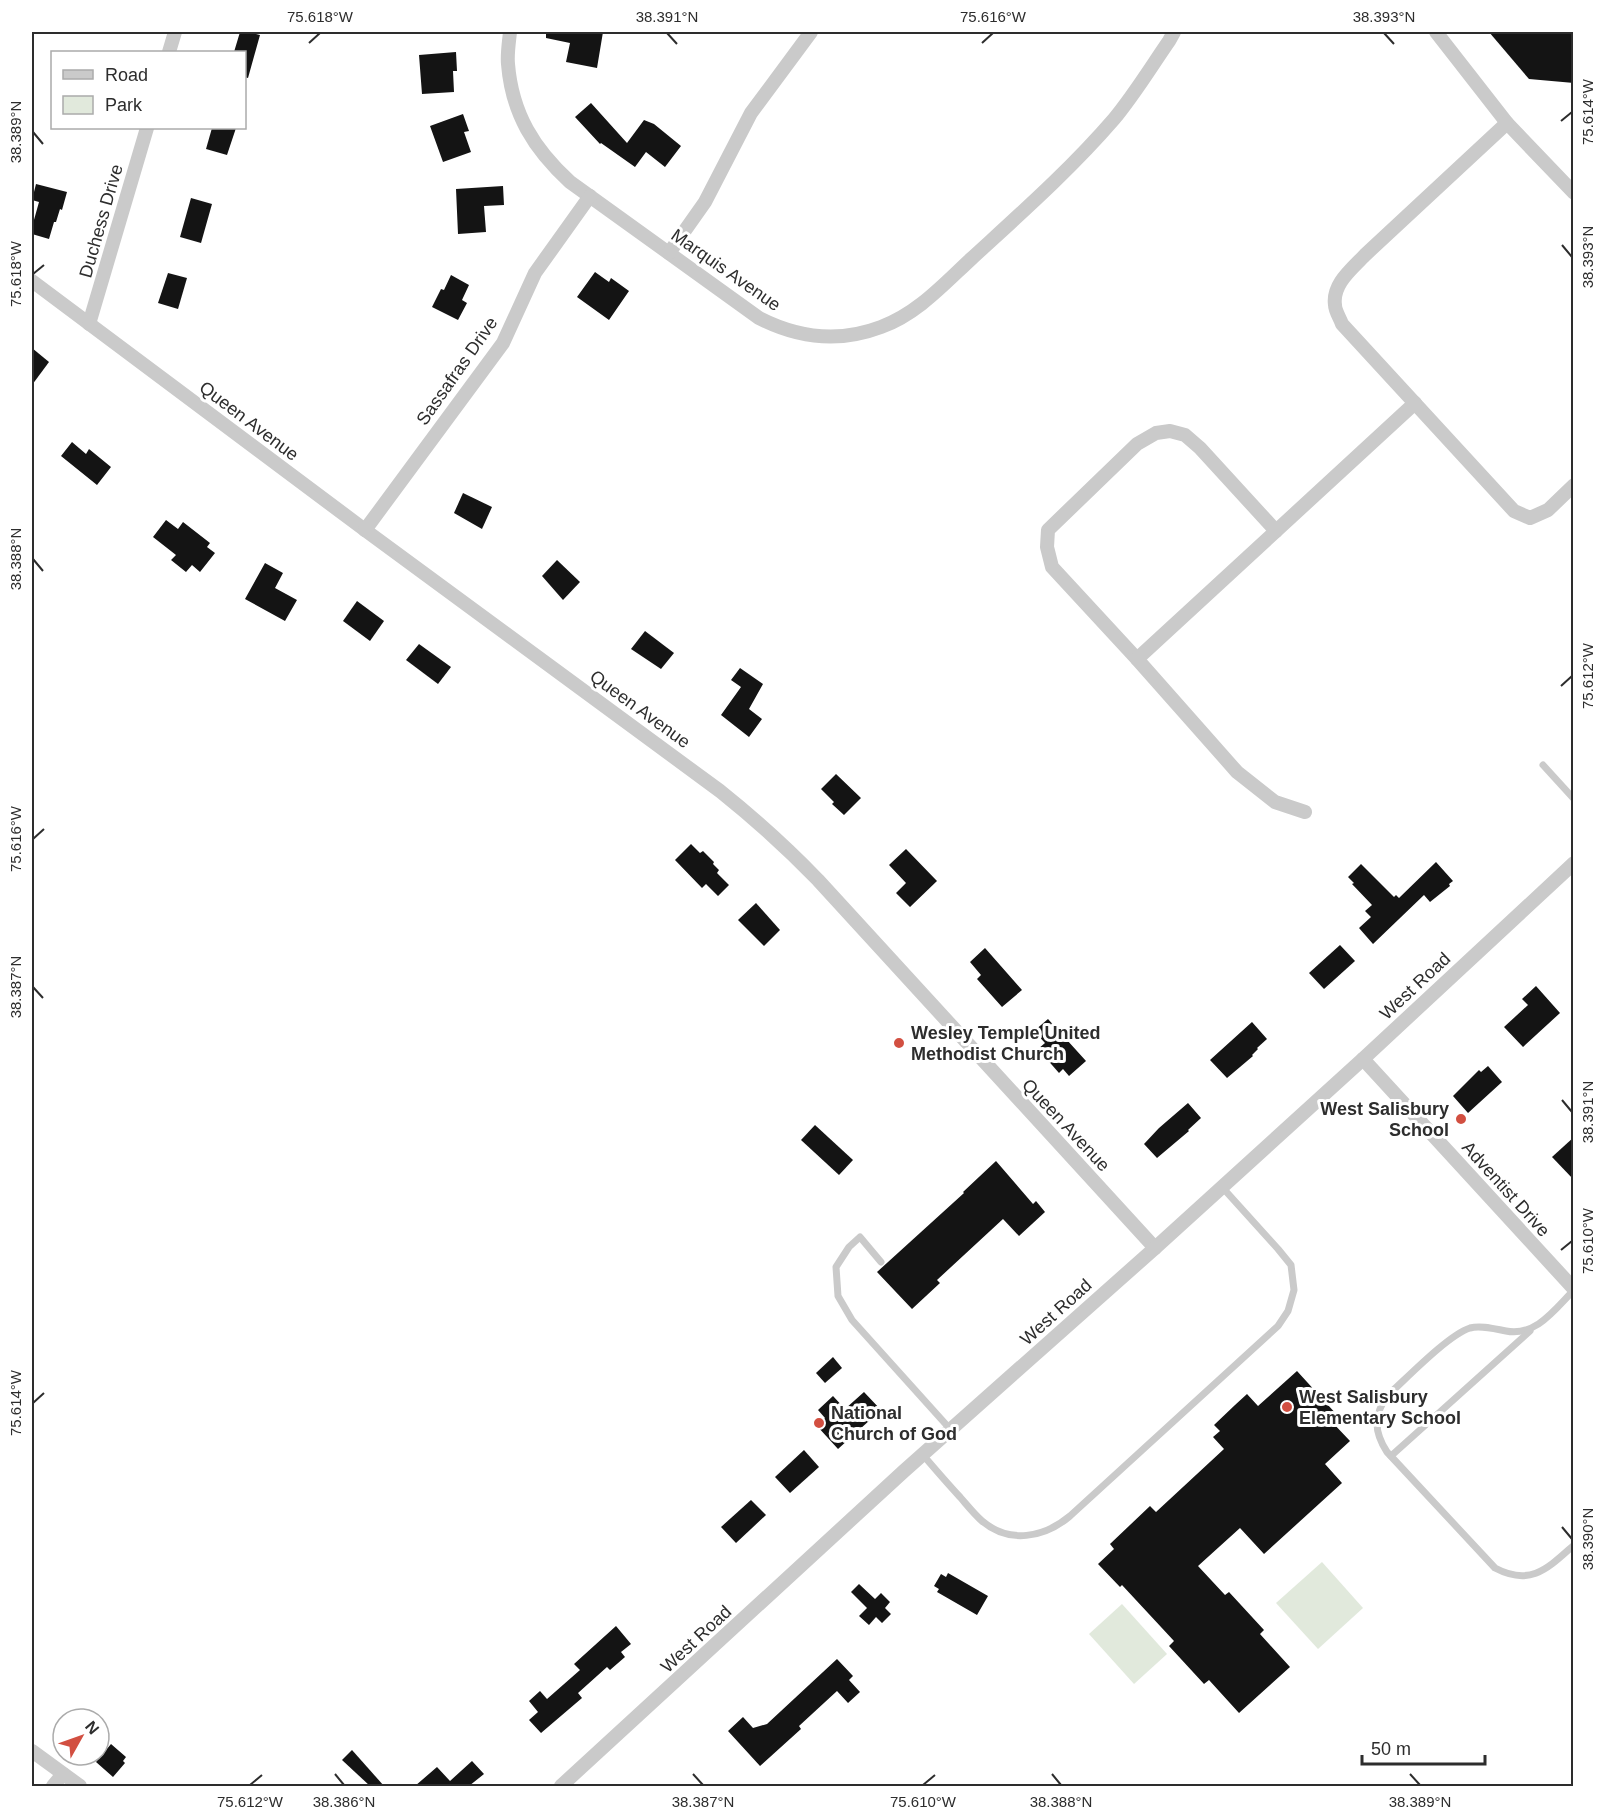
<svg xmlns="http://www.w3.org/2000/svg" width="1605" height="1818" viewBox="0 0 1605 1818" font-family="Helvetica,sans-serif">
<rect width="100%" height="100%" fill="#fff"/>
<g fill="#e1e9dc">
<path d="M1322,1562L1363,1608L1318,1649L1276,1603Z"/>
<path d="M1122,1604L1167,1654L1134,1684L1089,1634Z"/>
</g>
<g fill="#141414">
<path d="M240,32H247L260,35L248,78L244,77V52H234Z"/>
<path d="M546,32H603L597,68L566,62L570,43L546,38Z"/>
<path d="M1489,32H1553L1574,34V83L1529,79Z"/>
<path d="M456,52L457,71H453L454,92L422,94L419,55Z"/>
<path d="M591,103L627,143L644,120L654,124L681,146L665,167L646,152L635,167L601,143L600,144L575,117Z"/>
<path d="M463,114L469,131L464,132L471,152L443,162L430,126Z"/>
<path d="M212,128H236L227,155L206,149Z"/>
<path d="M36,184L67,192L62,210L60,209L56,222H54L49,239L32,234V227L39,202L32,200Z"/>
<path d="M503,186L504,205L484,206L486,232L458,234L456,189Z"/>
<path d="M191,198L212,204L201,243L180,237Z"/>
<path d="M595,272L609,282L611,278L629,291L609,320L577,297Z"/>
<path d="M168,273L187,278L178,309L158,303Z"/>
<path d="M451,275L469,285L462,300L467,303L458,320L432,307L441,289L444,290Z"/>
<path d="M32,348L49,362L32,385Z"/>
<path d="M72,442L86,454L89,449L111,467L97,485L61,456Z"/>
<path d="M463,493L492,507L482,529L454,513Z"/>
<path d="M166,520L178,529L183,522L210,543L207,547L215,553L200,572L192,565L186,572L171,560L176,555L153,537Z"/>
<path d="M557,560L580,582L563,600L542,576Z"/>
<path d="M265,563L283,573L275,588L297,600L285,621L245,599Z"/>
<path d="M357,601L384,621L370,641L343,621Z"/>
<path d="M645,631L674,653L661,669L631,649Z"/>
<path d="M419,644L451,667L438,684L406,660Z"/>
<path d="M740,668L763,684L749,709L762,719L749,737L721,715L741,687L731,680Z"/>
<path d="M836,774L861,798L844,815L832,804L834,802L821,789Z"/>
<path d="M691,844L700,853L703,851L714,862L713,864L719,870L717,873L729,885L718,896L706,884L702,888L675,860Z"/>
<path d="M906,849L937,881L910,907L896,893L906,883L889,865Z"/>
<path d="M1436,862L1453,881L1449,884L1450,886L1430,902L1424,895L1373,944L1359,928L1371,917L1365,911L1372,905L1352,884L1354,883L1348,877L1361,864L1394,897L1396,895L1399,898Z"/>
<path d="M756,903L780,930L764,946L738,920Z"/>
<path d="M1340,945L1355,961L1324,989L1309,973Z"/>
<path d="M985,948L1022,990L1002,1007L977,979L981,975L970,962Z"/>
<path d="M1536,986L1560,1013L1523,1047L1504,1027L1528,1005L1522,999Z"/>
<path d="M1048,1019L1086,1061L1069,1076L1063,1069L1059,1073L1038,1049L1045,1043L1034,1031Z"/>
<path d="M1252,1022L1267,1039L1257,1048L1258,1049L1252,1055L1253,1056L1227,1078L1210,1060Z"/>
<path d="M1488,1066L1502,1082L1468,1113L1453,1096L1479,1070L1481,1072Z"/>
<path d="M1188,1103L1201,1118L1188,1130L1189,1131L1157,1158L1144,1144L1159,1128Z"/>
<path d="M815,1125L853,1160L839,1175L801,1140Z"/>
<path d="M1574,1137V1180L1552,1157Z"/>
<path d="M996,1161L1033,1204L1036,1201L1045,1212L1019,1236L1003,1219L937,1280L940,1283L912,1309L877,1272L964,1193L963,1192Z"/>
<path d="M833,1357L842,1368L825,1383L816,1373Z"/>
<path d="M1297,1371L1338,1416L1332,1422L1350,1441L1325,1464L1342,1483L1264,1554L1240,1528L1198,1566L1225,1595L1229,1592L1264,1630L1260,1634L1290,1667L1239,1713L1209,1680L1204,1684L1169,1646L1174,1641L1122,1585L1120,1587L1098,1564L1114,1549L1110,1544L1150,1506L1156,1512L1224,1449L1213,1437L1220,1431L1214,1425L1235,1405L1247,1394L1258,1406Z"/>
<path d="M864,1392L881,1410L838,1449L817,1426L825,1418L818,1410L833,1396L845,1409Z"/>
<path d="M804,1450L819,1467L790,1493L775,1477Z"/>
<path d="M751,1500L766,1515L736,1543L721,1527Z"/>
<path d="M948,1573L988,1596L977,1615L937,1592L939,1589L934,1586L941,1574L946,1577Z"/>
<path d="M859,1584L875,1599L881,1593L890,1602L885,1608L891,1614L882,1623L876,1617L869,1625L859,1616L867,1608L851,1592Z"/>
<path d="M616,1626L631,1644L621,1652L625,1657L610,1670L607,1667L578,1693L582,1698L541,1733L529,1720L538,1712L529,1701L540,1691L547,1699L580,1670L574,1664Z"/>
<path d="M837,1659L853,1676L849,1680L860,1692L848,1703L837,1691L799,1726L801,1729L760,1766L728,1731L743,1717L753,1728L767,1724Z"/>
<path d="M111,1744L126,1757L123,1761L125,1763L113,1777L96,1762Z"/>
<path d="M352,1750L384,1786H370L342,1760Z"/>
<path d="M472,1761L484,1774L469,1786H415L437,1767L450,1781Z"/>
</g>
<g fill="none" stroke-linecap="round" stroke-linejoin="round">
<g stroke="#cacaca" stroke-width="7">
<path d="M1543,765L1574,799"/>
<path d="M881,1262L860,1237L849,1247L836,1267L838,1296L852,1320L951,1430"/>
<path d="M1574,1290C1555,1309 1536,1337 1506,1331C1495,1329 1481,1325 1470,1328C1448,1335 1406,1379 1388,1395C1373,1415 1374,1432 1387,1452L1495,1568C1531,1587 1548,1568 1574,1545"/>
<path d="M923,1455C935,1469 947,1483 960,1497C967,1505 974,1514 982,1521C1009,1544 1044,1538 1070,1516L1278,1326L1288,1311L1294,1290L1291,1265L1278,1249L1222,1187"/>
<path d="M1391,1456L1530,1331"/>
</g>
<g stroke="#cacaca" stroke-width="14">
<path d="M510,32C509,42 507,54 508,64C512,114 534,149 570,182L759,318C798,338 839,343 881,327C917,314 944,284 971,259C1020,214 1070,170 1114,119C1134,95 1151,67 1169,41L1174,32"/>
<path d="M1436,32L1507,123L1574,193"/>
<path d="M169,52L175,32"/>
<path d="M1507,123L1365,255C1352,269 1332,284 1335,305C1335,311 1340,318 1342,324L1514,511L1530,518L1548,510L1574,485"/>
<path d="M669,253L705,202L751,113L811,32"/>
<path d="M32,281L365,530L720,791C755,819 787,848 818,880L1155,1248"/>
<path d="M89,324L147,128"/>
<path d="M365,530L503,343L535,273L590,196"/>
<path d="M1137,659L1052,567L1047,547L1048,530L1137,444L1156,433L1170,431L1185,435L1200,448L1276,531"/>
<path d="M1305,812L1275,802L1237,772L1137,659L1415,403"/>
<path d="M1363,1059L1574,1289"/>
<path d="M32,1751L80,1786"/>
<path d="M53,1786L63,1774"/>
<path d="M561,1786L904,1471L1155,1248L1363,1059L1574,863"/>
</g>
</g>
<path fill="none" stroke="#2d2d2d" stroke-width="2" d="M667,33L677,44M1384,33L1394,44M309,43L320,33M982,43L993,33M1561,121L1572,112M33,132L43,144M1562,245L1572,257M33,274L44,265M33,559L43,571M1561,686L1572,676M33,839L44,829M33,987L43,998M1562,1100L1572,1112M1561,1250L1572,1241M33,1403L44,1393M1562,1527L1572,1539M335,1774L344,1785M693,1774L703,1785M1052,1774L1061,1785M1410,1774L1420,1785M250,1785L262,1775M923,1785L935,1775"/>
<g fill="#d24f41" stroke="#fff" stroke-width="2">
<circle cx="899" cy="1043" r="6"/>
<circle cx="1461" cy="1119" r="6"/>
<circle cx="1287" cy="1407" r="6"/>
<circle cx="819" cy="1423" r="6"/>
</g>
<g text-anchor="middle" stroke-width="6" stroke-linejoin="round" paint-order="stroke">
<g font-size="18" fill="#2d2d2d" stroke="#fff">
<text transform="translate(101 221) rotate(-74)" y="6">Duchess Drive</text>
<text transform="translate(726 270) rotate(35)" y="6">Marquis Avenue</text>
<text transform="translate(457 371) rotate(-55)" y="6">Sassafras Drive</text>
<text transform="translate(249 421) rotate(37)" y="6">Queen Avenue</text>
<text transform="translate(640 709) rotate(36)" y="6">Queen Avenue</text>
<text transform="translate(1415 986) rotate(-43)" y="6">West Road</text>
<text transform="translate(1066 1125) rotate(47)" y="6">Queen Avenue</text>
<text transform="translate(1506 1189) rotate(48)" y="6">Adventist Drive</text>
<text transform="translate(1056 1312) rotate(-42)" y="6">West Road</text>
<text transform="translate(696 1639) rotate(-43)" y="6">West Road</text>
</g>
<g font-size="18" font-weight="bold" fill="#2d2d2d" stroke="#fff" text-anchor="start">
<text x="911" y="1039">Wesley Temple United<tspan x="911" dy="21">Methodist Church</tspan></text>
<text x="1449" y="1115" text-anchor="end">West Salisbury<tspan x="1449" dy="21">School</tspan></text>
<text x="1299" y="1403">West Salisbury<tspan x="1299" dy="21">Elementary School</tspan></text>
<text x="831" y="1419">National<tspan x="831" dy="21">Church of God</tspan></text>
</g>
</g>
<rect width="1605" height="1818" fill="none" stroke="#ffffff" stroke-width="66"/>
<rect x="51" y="51" width="195" height="78" fill="#ffffff" stroke="#ababab" stroke-width="1.5"/>
<rect x="63" y="70" width="30" height="9" fill="#cacaca" stroke="#ababab" stroke-width="1.5"/>
<text x="105" y="81" font-size="18" fill="#2d2d2d">Road</text>
<rect x="63" y="96" width="30" height="18" fill="#e1e9dc" stroke="#ababab" stroke-width="1.5"/>
<text x="105" y="111" font-size="18" fill="#2d2d2d">Park</text>
<g transform="translate(81 1737) rotate(50)"><circle r="28" fill="#ffffff" stroke="#ababab" stroke-width="1.5"/>
<path d="M0-4.5L10 22L0 15L-10 22Z" fill="#d24f41"/>
<text y="-9" font-size="16" font-weight="bold" text-anchor="middle" fill="#2d2d2d">N</text>
</g>
<path d="M1362 1755v9h123v-9" fill="none" stroke="#2d2d2d" stroke-width="3"/>
<text x="1371" y="1755" font-size="18" fill="#2d2d2d" stroke="#ffffff" stroke-width="4.5" paint-order="stroke">50 m</text>
<rect x="33" y="33" width="1539" height="1752" fill="none" stroke="#2d2d2d" stroke-width="2"/>
<g font-size="15" text-anchor="middle" fill="#2d2d2d">
<text x="320" y="22">75.618°W</text>
<text x="667" y="22">38.391°N</text>
<text x="993" y="22">75.616°W</text>
<text x="1384" y="22">38.393°N</text>
<text transform="translate(1588 112) rotate(-90)" y="5">75.614°W</text>
<text transform="translate(16 132) rotate(-90)" y="5">38.389°N</text>
<text transform="translate(1588 257) rotate(-90)" y="5">38.393°N</text>
<text transform="translate(16 274) rotate(-90)" y="5">75.618°W</text>
<text transform="translate(16 559) rotate(-90)" y="5">38.388°N</text>
<text transform="translate(1588 676) rotate(-90)" y="5">75.612°W</text>
<text transform="translate(16 839) rotate(-90)" y="5">75.616°W</text>
<text transform="translate(16 987) rotate(-90)" y="5">38.387°N</text>
<text transform="translate(1588 1112) rotate(-90)" y="5">38.391°N</text>
<text transform="translate(1588 1241) rotate(-90)" y="5">75.610°W</text>
<text transform="translate(16 1403) rotate(-90)" y="5">75.614°W</text>
<text transform="translate(1588 1539) rotate(-90)" y="5">38.390°N</text>
<text x="250" y="1807">75.612°W</text>
<text x="344" y="1807">38.386°N</text>
<text x="703" y="1807">38.387°N</text>
<text x="923" y="1807">75.610°W</text>
<text x="1061" y="1807">38.388°N</text>
<text x="1420" y="1807">38.389°N</text>
</g>
</svg>
